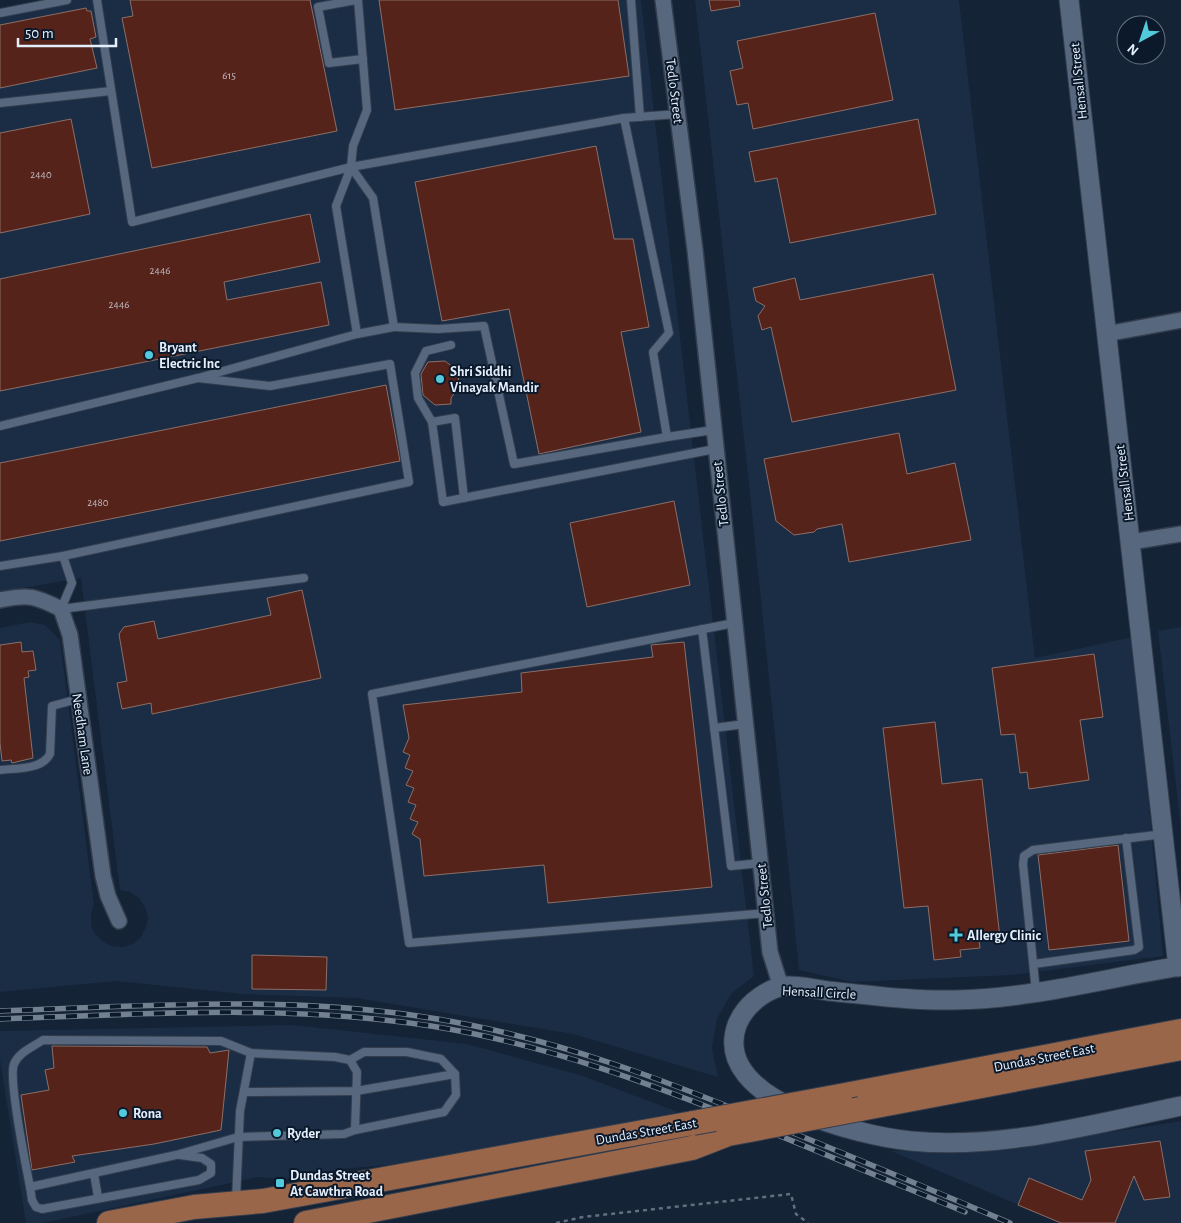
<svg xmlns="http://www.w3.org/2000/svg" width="1181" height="1223" viewBox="0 0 1181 1223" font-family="'Alegreya Sans',sans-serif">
<rect width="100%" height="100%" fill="#142335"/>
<g fill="#1a2d45">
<path d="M42,0H641L754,976L731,994L717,1019L712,1048L718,1077L573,1034L356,998L242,994L116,981L0,992V628L30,622L45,625L60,640L94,904L91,914V925L95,934L103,942L112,946L123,947L133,944L141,937L146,927L148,917L145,907L139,898L130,892L120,890L81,578L0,592V8Z"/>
<path d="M695,0H959L1035,658L1133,637L1163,956L1012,975L852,982L799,970L749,484Z"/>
<path d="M1181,627V829L1158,631Z"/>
<path d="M293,1025L467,1044L580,1075L678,1112L622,1125L388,1165L341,1169L284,1179L258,1177L43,1223H26L0,1060V1031Z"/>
<path d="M1181,1121V1223H1062L891,1151L1003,1149Z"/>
</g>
<g fill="#55231a" stroke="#8d6e67">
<path d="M130,0H310L337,131L152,168L122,18L133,16Z"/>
<path d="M379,0H618L629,76L395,110Z"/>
<path d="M709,0H739L740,6L711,11Z"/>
<path d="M86,8L87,11H91L96,37L90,39L97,68L0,88V25Z"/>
<path d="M875,13L893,100L753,129L748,103L737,105L730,71L743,68L737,41Z"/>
<path d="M71,119L90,214L0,233V133Z"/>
<path d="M918,119L936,214L790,243L777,178L755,182L749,152Z"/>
<path d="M596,146L614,239H633L649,327L621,332L641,432L539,454L509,309L442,321L415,182Z"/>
<path d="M310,214L320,262L224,282L227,300L321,282L329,325L0,391V279Z"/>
<path d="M933,274L956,390L792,422L771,327L762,330L758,316L765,306L756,301L753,288L795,278L800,300Z"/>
<path d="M445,361L458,371L459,386L451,398V404L435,405L423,395L421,374L428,362Z"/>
<path d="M386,385L400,461L0,541V463Z"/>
<path d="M899,433L907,474L955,463L971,540L849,562L842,524L817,529L814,532L794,535L776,521L764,459Z"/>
<path d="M674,501L690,585L587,607L570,523Z"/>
<path d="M302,590L321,678L152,714L151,703L122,709L117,683L127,681L119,634L124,627L154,621L158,639L271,615L267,598Z"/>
<path d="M21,642L22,652L33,651L36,670L28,671L29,677L24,678L33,758L12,763L11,760L2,761L0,743V645Z"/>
<path d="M684,642L712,887L548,903L544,865L424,876L420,839L412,834L418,822L410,819L416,805L408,802L414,788L406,785L413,771L405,768L410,755L403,752L409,738L403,705L522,692L521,673L653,657L651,645Z"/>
<path d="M1094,654L1103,717L1080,720L1089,780L1029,789L1027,772L1020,773L1015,734L1001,735L992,668Z"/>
<path d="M935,722L942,784L982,779L1000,938L979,940L980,948L960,950L961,957L934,960L928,906L904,908L883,728Z"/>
<path d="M1118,845L1129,941L1049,950L1038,855Z"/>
<path d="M252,955L327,957L326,990L252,989Z"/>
<path d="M52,1046L207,1047L210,1053L229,1050L221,1130L154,1144L72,1156L75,1162L32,1170L21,1095L49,1090L45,1070L54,1068Z"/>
<path d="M1160,1141L1170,1197L1144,1200L1134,1176L1115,1223H1061L1018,1205L1029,1178L1082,1200L1091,1180L1085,1151Z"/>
</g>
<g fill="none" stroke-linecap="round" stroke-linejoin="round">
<g stroke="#333d4d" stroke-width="10">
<g id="service">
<path d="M97,0L132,222L351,167L353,146L367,110L358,0"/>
<path d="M356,0L318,7L329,63L363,59"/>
<path d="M631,0L640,117"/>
<path d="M0,13L67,0"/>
<path d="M0,103L111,91"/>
<path d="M624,118L669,333L653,352L667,437L713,430"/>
<path d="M351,167L373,198L394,327L438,329L484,326L514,464L667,437"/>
<path d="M351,167L624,118L678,114"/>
<path d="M351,167L336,206L357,334L394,327"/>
<path d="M451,345L426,351L415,373L418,398L432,422L443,502L715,449"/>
<path d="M432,422L455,418L464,498"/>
<path d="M0,426L198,378L357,334"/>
<path d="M63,556L409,482L390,364L270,386L198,378"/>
<path d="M0,566L63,556L72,583L61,609L304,578"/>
<path d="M734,623L372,694L409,943L766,913"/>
<path d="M702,629L731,866L761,863"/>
<path d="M714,728L745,724"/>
<path d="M0,770C16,768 42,770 50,754L52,706L78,699"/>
<path d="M1034,964L1134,950L1139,947L1126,838"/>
<path d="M1036,992L1023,864L1024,856L1033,850L1164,834"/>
<path d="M43,1040L221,1041L251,1053L335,1057L350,1060L364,1052H407L441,1059L455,1074L456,1095L444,1112L355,1130L344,1134L238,1137L176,1155L30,1187C26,1166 8,1080 14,1064C19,1052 33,1047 43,1040Z"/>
<path d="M350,1060L357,1072L355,1130"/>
<path d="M244,1092L356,1091L455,1074"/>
<path d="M94,1174L98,1197"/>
<path d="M30,1187L32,1200L36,1207L42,1209L199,1180L211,1173V1164L202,1158L180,1155"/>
<path d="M236,1200L240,1111L251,1053"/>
</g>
</g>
<g stroke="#333d4d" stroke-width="18">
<g id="minor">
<path d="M663,0L695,250L770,952L781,987"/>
<path d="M1106,334L1181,320"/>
<path d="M1131,542L1181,534"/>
<path d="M0,600C29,594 35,596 61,609L70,635L103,876L108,896L119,921"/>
</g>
</g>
<g stroke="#333d4d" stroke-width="21">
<g id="tertiary">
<path d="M1069,0L1178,967"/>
<path d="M1181,966C1106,978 1031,999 954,1000C912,1001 870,995 828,991C814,989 793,984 779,987C761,993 744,1007 737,1025C710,1100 860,1136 911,1141C1001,1150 1093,1124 1181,1106"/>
</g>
</g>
<g stroke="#333d4d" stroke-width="26">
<g id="primary">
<path d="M840,1096L1181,1031"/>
<path d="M860,1109L1181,1048"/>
<path d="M109,1223L194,1207L263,1201L693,1123"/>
<path d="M306,1223L692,1148L728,1134"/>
</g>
</g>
<path stroke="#626f7f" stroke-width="2.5" stroke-dasharray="4 4" stroke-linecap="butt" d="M556,1223L583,1217L791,1194L796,1214L808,1223"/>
<use href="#service" stroke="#57687e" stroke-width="8"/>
<use href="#minor" stroke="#57687e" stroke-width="15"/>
<use href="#tertiary" stroke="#57687e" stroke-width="19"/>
<use href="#primary" stroke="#99664a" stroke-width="24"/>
<g stroke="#738090" stroke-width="5.5">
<g id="rail">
<path d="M0,1011C143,1006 288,995 431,1018C553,1037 668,1081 781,1128C858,1159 934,1191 1010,1223"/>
<path d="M0,1019C144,1014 288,1004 431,1026C546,1044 654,1085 761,1128C829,1156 897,1184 965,1212"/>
</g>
</g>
<use href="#rail" stroke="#0b192b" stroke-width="4" stroke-dasharray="11" stroke-linecap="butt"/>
<g stroke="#333d4d" stroke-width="26" stroke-linecap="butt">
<g id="primary-bridge">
<path d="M693,1123L840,1096"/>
<path d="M728,1134L860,1109"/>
</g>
</g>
<use href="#primary-bridge" stroke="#99664a" stroke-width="24"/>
</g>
<g fill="#53cadc" stroke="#0b192b" stroke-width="2">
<circle cx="149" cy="355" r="5"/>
<circle cx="440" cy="379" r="5"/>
<path d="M953.5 927.5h5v5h5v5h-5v5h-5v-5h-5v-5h5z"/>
<circle cx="123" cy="1113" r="5"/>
<circle cx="277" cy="1133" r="5"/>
<rect x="275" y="1178" width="10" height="10" rx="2.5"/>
</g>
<g text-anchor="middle" stroke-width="4" stroke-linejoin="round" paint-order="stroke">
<g font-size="11" fill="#c1bcc4">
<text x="229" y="79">615</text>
<text x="41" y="178">2440</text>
<text x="160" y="274">2446</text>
<text x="119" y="308">2446</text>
<text x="98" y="506">2480</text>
</g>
<g font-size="14" fill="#e5effc" stroke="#0b192b">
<text transform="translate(1078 81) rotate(-96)" y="5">Hensall Street</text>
<text transform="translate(675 91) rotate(83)" y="5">Tedlo Street</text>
<text transform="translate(1124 483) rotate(-97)" y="5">Hensall Street</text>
<text transform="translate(720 494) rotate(-96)" y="5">Tedlo Street</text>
<text transform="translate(83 734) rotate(82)" y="5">Needham Lane</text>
<text transform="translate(764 896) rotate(-96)" y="5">Tedlo Street</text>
<text transform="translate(819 992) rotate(3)" y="5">Hensall Circle</text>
<text transform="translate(1044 1057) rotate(-11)" y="5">Dundas Street East</text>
<text transform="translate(646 1131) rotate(-10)" y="5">Dundas Street East</text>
</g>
<g font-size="14" font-weight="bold" fill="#e5effc" stroke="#0b192b" text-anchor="start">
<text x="159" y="352">Bryant<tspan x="159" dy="16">Electric Inc</tspan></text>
<text x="450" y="376">Shri Siddhi<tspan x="450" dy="16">Vinayak Mandir</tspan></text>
<text x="967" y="940">Allergy Clinic</text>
<text x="133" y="1118">Rona</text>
<text x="287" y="1138">Ryder</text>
<text x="290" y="1180">Dundas Street<tspan x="290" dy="16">At Cawthra Road</tspan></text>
</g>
</g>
<g transform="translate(1141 40) rotate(220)"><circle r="24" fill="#0b192b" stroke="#626f7f"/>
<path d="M0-4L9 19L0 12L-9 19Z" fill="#53cadc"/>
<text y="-8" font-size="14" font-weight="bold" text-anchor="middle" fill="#e5effc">N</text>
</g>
<path d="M18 38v8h98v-8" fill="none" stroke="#e5effc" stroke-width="2.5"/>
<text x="25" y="38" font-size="15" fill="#e5effc" stroke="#0b192b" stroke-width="4" paint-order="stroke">50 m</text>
</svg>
